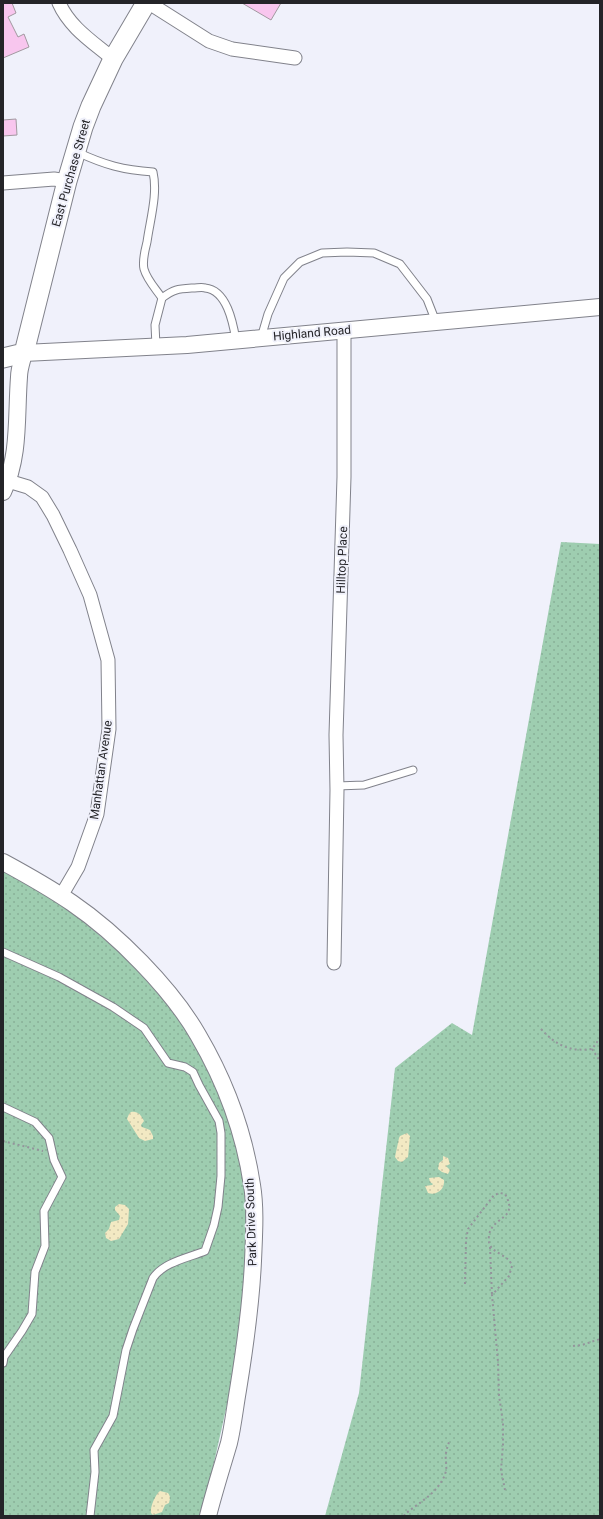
<svg xmlns="http://www.w3.org/2000/svg" width="603" height="1519" viewBox="0 0 603 1519" font-family="Roboto,sans-serif">
<defs>
<pattern id="grass-dots" width="8" height="8" patternUnits="userSpaceOnUse"><rect width="8" height="8" fill="#9ecdb0"/><path d="M2 2h.1M6 6h.1" fill="none" stroke="#88b097" stroke-width="1.8" stroke-linecap="round"/></pattern>
<pattern id="sand-dots" width="8" height="8" patternUnits="userSpaceOnUse"><rect width="8" height="8" fill="#f2e9c3"/><path d="M2 2h.1M6 6h.1" fill="none" stroke="#cfc8a8" stroke-width="1.8" stroke-linecap="round"/></pattern>
</defs>
<rect width="100%" height="100%" fill="#f0f1fb"/>
<g fill="url(#grass-dots)">
<path d="M561,542L600,544V1516H325L359,1393L395,1068L452,1023L472,1035Z"/>
<path d="M3,868L64,905L125,957L180,1018L223,1096L246,1185V1273L233,1378L202,1516H3Z"/>
</g>
<g fill="url(#sand-dots)">
<path d="M131,1112C138,1111 141,1115 144,1121L141,1125L142,1127L150,1130L153,1136V1139L145,1141L139,1138L127,1119L129,1114Z"/>
<path d="M407,1133L410,1136L408,1157L402,1162L398,1161L395,1157L399,1138L400,1136Z"/>
<path d="M443,1156L448,1158L450,1164L446,1166L450,1170L448,1174L442,1172L438,1169L439,1163L443,1160Z"/>
<path d="M439,1177L444,1180C445,1189 437,1196 428,1193L425,1186L432,1185L433,1184L430,1182L429,1178Z"/>
<path d="M119,1204L125,1205L129,1209L128,1224L119,1239L111,1241L106,1238L105,1233L109,1229L111,1222L119,1220L120,1216L115,1210V1207Z"/>
<path d="M160,1491L168,1493C171,1497 170,1499 169,1503L165,1505L162,1512L153,1515L151,1513C150,1507 155,1495 160,1491Z"/>
</g>
<g fill="#f8c6ee" stroke="#a299a0">
<path d="M3,3H12L16,13L8,17L18,37L24,34L29,47L3,58Z"/>
<path d="M242,3H281L271,20Z"/>
<path d="M16,119L17,135L3,136V120Z"/>
</g>
<g fill="none" stroke-linecap="round" stroke-linejoin="round">
<g stroke="#81828b" stroke-width="9">
<g id="service">
<path d="M77,152C105,165 123,170 153,172C158,194 150,220 147,242C145,250 142,261 144,269C147,280 156,289 162,298"/>
<path d="M261,338L268,314L284,278L300,262L322,253L347,252L374,253L400,264L427,299L436,322"/>
<path d="M156,346L155,325L162,298C174,289 178,289 193,288C197,288 202,287 205,288C227,290 233,323 236,340"/>
<path d="M337,786L364,785L413,770"/>
<path d="M3,952L59,977L113,1007L144,1028L168,1063L185,1067L193,1072L199,1085L219,1121L221,1133V1176L218,1207L214,1225L205,1251C188,1258 164,1262 153,1278L133,1329L126,1350L113,1416L94,1450L95,1472L90,1516"/>
<path d="M3,1107L35,1122L49,1138L54,1160L62,1177L44,1211L45,1246L35,1272L32,1314L22,1331L4,1357L3,1363"/>
</g>
</g>
<g stroke="#81828b" stroke-width="15">
<g id="minor">
<path d="M59,3C70,28 93,42 113,59"/>
<path d="M149,3L209,41L232,49L295,58"/>
<path d="M3,183L54,179L67,181"/>
<path d="M8,481L28,487L42,497L53,515L70,550L90,595L108,660L109,729L97,814L78,867L61,896"/>
<path d="M334,963L337,790L336,735L344,477V330"/>
</g>
</g>
<g stroke="#81828b" stroke-width="18">
<g id="tertiary">
<path d="M3,492C20,456 16,417 19,377C19,369 22,361 24,353L187,345L600,307"/>
<path d="M3,862C27,875 50,888 72,903C116,933 171,988 198,1035C225,1081 244,1132 252,1185C256,1209 254,1236 253,1261C251,1305 245,1347 238,1390C235,1407 233,1426 229,1443C222,1467 214,1492 208,1516"/>
</g>
</g>
<g stroke="#81828b" stroke-width="21">
<path id="secondary" d="M3,358L24,353L67,181L83,127L91,106L113,59L146,3"/>
</g>
<g stroke="#93949b" stroke-width="2" stroke-dasharray="2 3" stroke-linecap="butt">
<path d="M541,1029C556,1045 569,1052 592,1049L600,1038"/>
<path d="M592,1049L600,1061"/>
<path d="M3,1141L43,1151"/>
<path d="M490,1247L492,1295"/>
<path d="M465,1284L466,1240L468,1229L494,1195L500,1193L505,1194C520,1220 491,1216 489,1236C486,1254 509,1253 512,1266L509,1276L492,1295L498,1362L499,1395L503,1423V1445L501,1470L505,1490"/>
<path d="M573,1346L582,1345L600,1339"/>
<path d="M404,1516L405,1514C420,1502 441,1491 446,1471C447,1465 445,1459 446,1453C447,1448 448,1444 450,1440"/>
</g>
<use href="#service" stroke="#fff" stroke-width="7"/>
<use href="#minor" stroke="#fff" stroke-width="13"/>
<use href="#tertiary" stroke="#fff" stroke-width="16"/>
<use href="#secondary" stroke="#fff" stroke-width="19"/>
</g>
<g text-anchor="middle" stroke-width="4" stroke-linejoin="round" paint-order="stroke">
<g font-size="12" fill="#242428" stroke="#f0f1fb">
<text transform="translate(71 173) rotate(-74)" y="4">East Purchase Street</text>
<text transform="translate(312 333) rotate(-5)" y="4">Highland Road</text>
<text transform="translate(342 560) rotate(-88)" y="4">Hilltop Place</text>
<text transform="translate(101 770) rotate(-82)" y="4">Manhattan Avenue</text>
<text transform="translate(251 1222) rotate(-92)" y="4">Park Drive South</text>
</g>
</g>
<rect width="603" height="1519" fill="none" stroke="#242428" stroke-width="8"/>
</svg>
